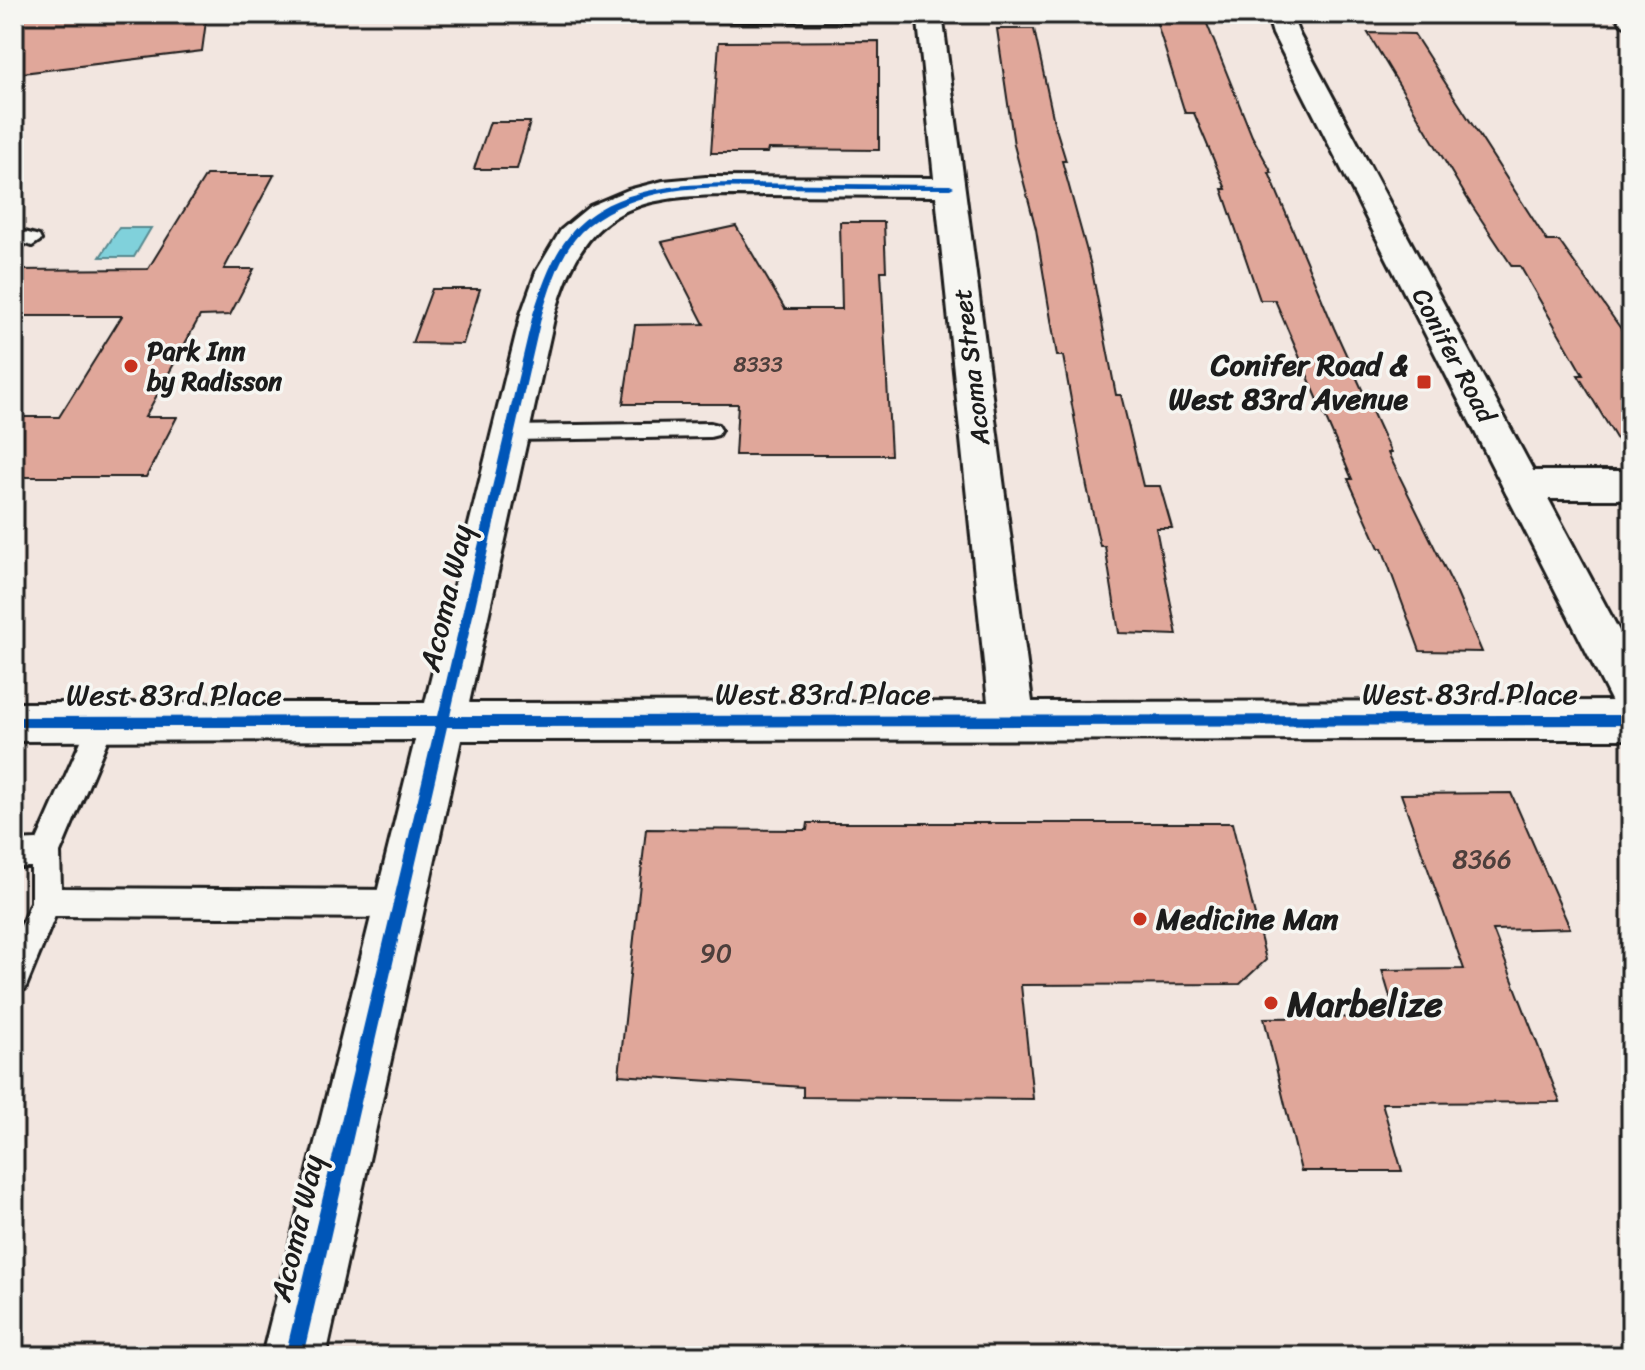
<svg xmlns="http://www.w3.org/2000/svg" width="1645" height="1370" viewBox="0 0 1645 1370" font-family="Sriracha,sans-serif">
<rect width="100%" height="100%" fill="#f2e6e0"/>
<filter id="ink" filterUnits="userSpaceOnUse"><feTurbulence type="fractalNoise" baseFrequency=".0125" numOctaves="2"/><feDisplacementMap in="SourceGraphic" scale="16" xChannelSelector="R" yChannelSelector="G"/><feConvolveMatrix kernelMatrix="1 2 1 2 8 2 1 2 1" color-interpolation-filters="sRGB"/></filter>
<g filter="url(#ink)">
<path fill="#80d1db" stroke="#58898f" stroke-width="2" d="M119,228H151L134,257H100Z"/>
<g fill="#e0a79a" stroke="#1c1c1c" stroke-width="2">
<path d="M19,14H207L202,51L14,74V29Z"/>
<path d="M1154,14H1203L1252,136L1272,173H1269L1334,328L1391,453H1388L1455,589L1482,652L1420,651L1382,548H1379L1348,479H1352L1275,300H1260L1222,189H1226L1194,113H1185Z"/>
<path d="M997,29H1034L1054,122L1066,161H1062L1091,266L1116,395H1121L1143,486H1160L1172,528H1156L1177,635L1119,633L1105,546H1100L1087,487L1063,356H1057L1036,229L1014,145Z"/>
<path d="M1368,33L1414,34L1547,241H1559L1631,343V463L1578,375H1583L1520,266H1512L1467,198Z"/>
<path d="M879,41V150L768,149L767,153H711L719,42Z"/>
<path d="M490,122H530L517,169H474Z"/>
<path d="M206,175H274L224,269H254L230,315L200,316L145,417H177L146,477H14V417H59L122,316H14V270L148,269Z"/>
<path d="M840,222H884L886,271H881L891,455H735L738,404H623L635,325L704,324L662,242L736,226L785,309H842Z"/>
<path d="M432,289H480L463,344L412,343Z"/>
<path d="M1511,793L1570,928L1493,930L1560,1102L1382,1103L1402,1171H1301L1264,1018L1396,1017L1382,970L1464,969L1401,794Z"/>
<path d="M808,823H1232L1266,960L1240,984L1021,985L1033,1099L803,1097V1087L619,1075L646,829L807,830Z"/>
</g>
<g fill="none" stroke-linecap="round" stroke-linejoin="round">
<g stroke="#1c1c1c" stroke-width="6">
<g id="lane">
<path d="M14,229L39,236L41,240L32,246L14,240Z"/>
<path d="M710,423L718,425L721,430L718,435L710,437L511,440L503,438L500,433L503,428L511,426Z"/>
<path d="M102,711L111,714L115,722L60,853L61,888L400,890L411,894L415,904L411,914L400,918L55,916L25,989L14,993V942L31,902V867H14V841L37,840L93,714Z"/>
</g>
</g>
<g stroke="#1c1c1c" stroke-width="6">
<g id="street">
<path d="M708,14H942L1032,702L1631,701V739L461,740L326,1356H262L415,740L14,741V703H425L521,314L536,272L561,230L590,206L628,190L663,181L706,177L934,178L918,21H720L711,19ZM735,195L936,196L988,702L469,703L555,314C584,210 632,195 735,195Z"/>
<path d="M1615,14H1631V27L1622,25Z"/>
<path d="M1521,471H1631V499H1521L1507,495L1502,485L1507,475Z"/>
</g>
</g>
<g stroke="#1c1c1c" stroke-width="6">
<path id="secondary" d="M1267,14H1291L1299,34L1631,653V713L1615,708L1273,34Z"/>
</g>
<use href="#lane" fill="#f6f6f2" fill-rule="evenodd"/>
<use href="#street" fill="#f6f6f2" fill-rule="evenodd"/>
<use href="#secondary" fill="#f6f6f2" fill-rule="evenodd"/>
<g stroke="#f6f6f2" stroke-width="5">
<path id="cycleway" d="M735,183L950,185L954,187L950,189C891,189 832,189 773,188C734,188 694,185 657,194C630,200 601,212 581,232C560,254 551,286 542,314L450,716L1631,715V725L447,727L303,1356H285L435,727H14V717L438,716L533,314C542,287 551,258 569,236C607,187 679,184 735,183Z"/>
</g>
<use href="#cycleway" fill="#0057b8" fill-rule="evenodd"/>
</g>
</g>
<g fill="#c8321e" stroke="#f6f6f2" stroke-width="3">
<circle cx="131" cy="366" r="8"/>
<rect x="1416" y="374" width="16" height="16" rx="4"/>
<circle cx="1140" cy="919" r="8"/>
<circle cx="1271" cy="1003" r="8"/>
</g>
<g text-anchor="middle" stroke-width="7" stroke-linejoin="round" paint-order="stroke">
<g font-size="22" fill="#4d3f3c">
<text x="758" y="372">8333</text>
</g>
<g font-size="26" font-weight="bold" fill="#1c1c1c" stroke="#f6f6f2" text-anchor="start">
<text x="147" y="360">Park Inn<tspan x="147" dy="30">by Radisson</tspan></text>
</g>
<g font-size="26" fill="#1c1c1c" stroke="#f6f6f2">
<text transform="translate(1454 355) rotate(62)" y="9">Conifer Road</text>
<text transform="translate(971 367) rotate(-97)" y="9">Acoma Street</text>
</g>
<g font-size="26" fill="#4d3f3c">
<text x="1482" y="868">8366</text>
<text x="716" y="962">90</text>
</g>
<g font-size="30" font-weight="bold" fill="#1c1c1c" stroke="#f6f6f2" text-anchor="end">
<text x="1408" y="375">Conifer Road &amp;<tspan x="1408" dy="34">West 83rd Avenue</tspan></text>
<text x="1156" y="929" text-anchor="start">Medicine Man</text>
</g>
<g font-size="30" fill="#1c1c1c" stroke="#f6f6f2">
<text transform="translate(446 598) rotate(-77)" y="10">Acoma Way</text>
<text x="823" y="704">West 83rd Place</text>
<text x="1470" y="704">West 83rd Place</text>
<text x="174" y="705">West 83rd Place</text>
<text transform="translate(297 1228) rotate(-77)" y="10">Acoma Way</text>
</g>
<g font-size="36" font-weight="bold" fill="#1c1c1c" stroke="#f6f6f2" text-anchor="start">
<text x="1287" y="1016">Marbelize</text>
</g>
</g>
<rect width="1645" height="1370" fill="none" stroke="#f6f6f2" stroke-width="48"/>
<rect x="24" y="24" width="1597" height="1322" fill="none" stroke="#1c1c1c" stroke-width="3" filter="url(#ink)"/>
</svg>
